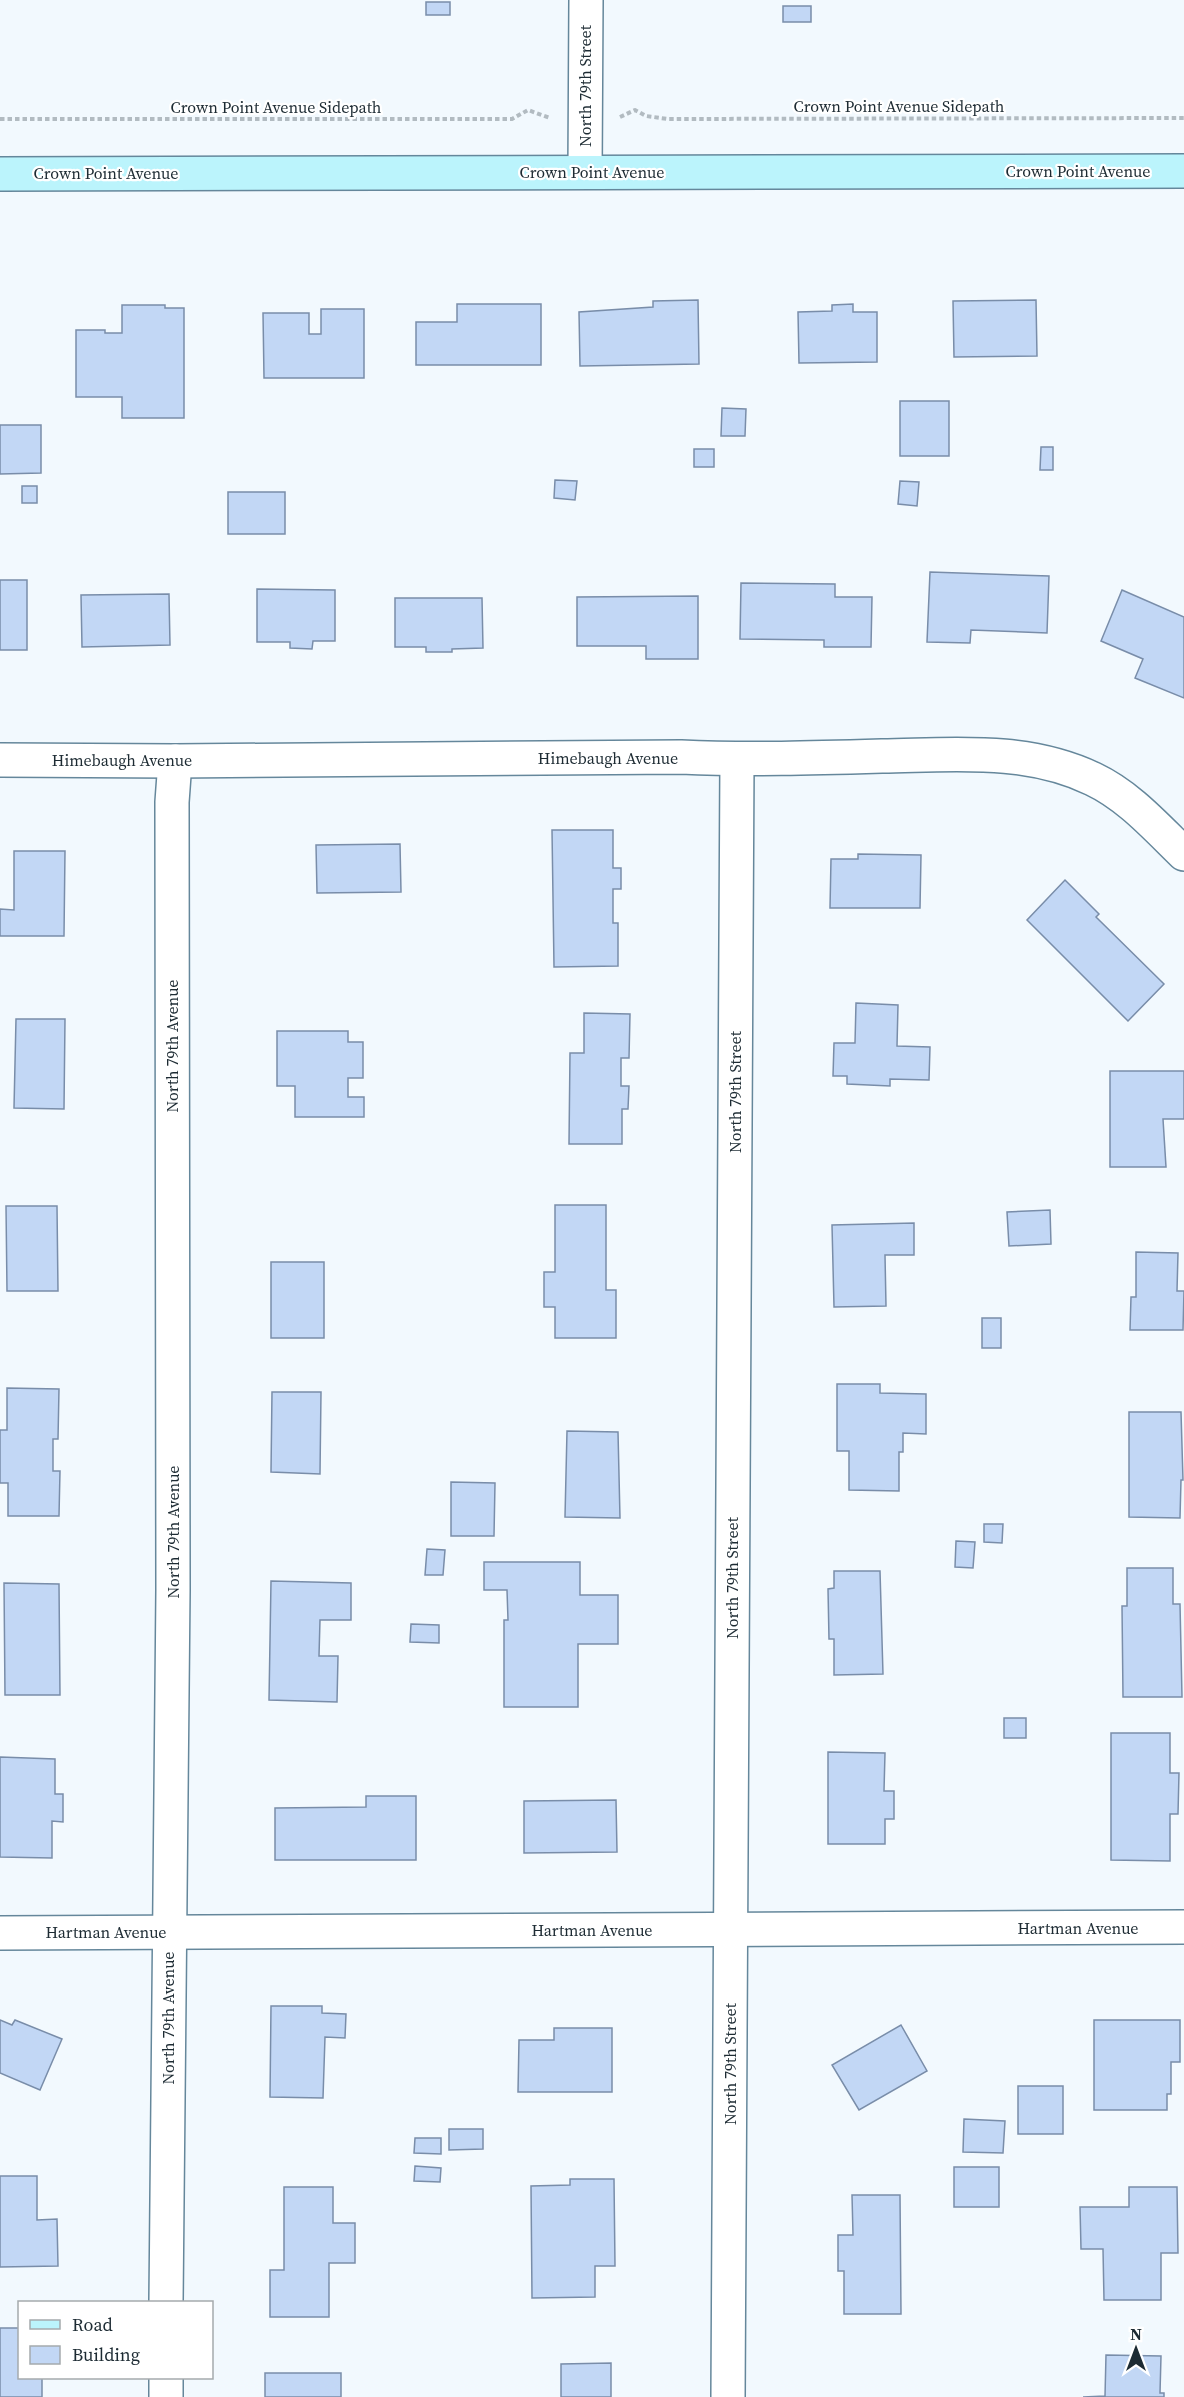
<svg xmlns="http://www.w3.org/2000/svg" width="1184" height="2397" viewBox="0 0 1184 2397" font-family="'Source Serif 4',serif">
<rect width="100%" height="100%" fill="#f2f9fe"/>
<g fill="#c2d7f5" stroke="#798da9" stroke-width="1.5">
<rect x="426" y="2" width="24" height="13"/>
<rect x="783" y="6" width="28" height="16"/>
<path d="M698,300L699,364L580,366L579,312L653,307V301Z"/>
<path d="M1036,300L1037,356L954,357L953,301Z"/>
<path d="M457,304H541V365H416V322H457Z"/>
<path d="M853,304V312H877V362L799,363L798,312L832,311V305Z"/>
<path d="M122,305H165V308H184V418H122V397H76V330H105V333H122Z"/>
<path d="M321,309H364V378H264L263,313H309V334H321Z"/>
<rect x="900" y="401" width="49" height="55"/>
<path d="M722,408L746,409L745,436H721Z"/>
<path d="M0,425H41V473L0,474Z"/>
<path d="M1041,447H1053V470H1040Z"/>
<rect x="694" y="449" width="20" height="18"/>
<path d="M555,480L577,481L575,500L554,498Z"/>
<path d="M900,481L919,482L917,506L898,504Z"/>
<rect x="22" y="486" width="15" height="17"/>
<rect x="228" y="492" width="57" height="42"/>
<path d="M930,572L1049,576L1047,633L971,630L970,643L927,642Z"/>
<rect x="0" y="580" width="27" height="70"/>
<path d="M741,583L835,584V597H872L871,647H824V640L740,639Z"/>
<path d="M257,589L335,590V641H313L312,649L290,648V642H257Z"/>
<path d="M1122,590L1184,617V698L1135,678L1143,659L1101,641Z"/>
<path d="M169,594L170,645L82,647L81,595Z"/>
<path d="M698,596V659H646V646H577V597Z"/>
<path d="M395,598H482L483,648L452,649V652H426V647H395Z"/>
<path d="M552,830H613V868H621V889H613V923H618V966L554,967Z"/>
<path d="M400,844L401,892L317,893L316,845Z"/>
<path d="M14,851H65L64,936H0V909L14,910Z"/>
<path d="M858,854L921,855L920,908H830L831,859H858Z"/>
<path d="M1065,880L1099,914L1096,917L1164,984L1128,1021L1027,920Z"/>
<path d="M856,1003L898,1005L897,1046L930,1047L929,1080L890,1079V1086L847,1084V1076H833L834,1043H855Z"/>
<path d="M584,1013L630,1014L629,1058H621V1086H629L628,1109H622V1144H569L570,1053H584Z"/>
<path d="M16,1019H65L64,1109L14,1108Z"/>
<path d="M277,1031H348V1042H363V1078H348V1097H364V1117H295V1086H277Z"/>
<path d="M1110,1071H1184V1119H1163L1166,1167H1110Z"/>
<path d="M555,1205H606V1290H616V1338H555V1307H544V1272H555Z"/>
<path d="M6,1206H57L58,1291H7Z"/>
<path d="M1050,1210L1051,1244L1009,1246L1007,1212Z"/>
<path d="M914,1223V1255H885L886,1306L834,1307L832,1225Z"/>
<path d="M1136,1252L1178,1253L1177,1291H1184L1183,1330H1130L1131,1297H1136Z"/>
<rect x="271" y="1262" width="53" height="76"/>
<rect x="982" y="1318" width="19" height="30"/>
<path d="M837,1384H880V1393L926,1394V1434L903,1433V1452H899V1491L849,1490V1451H837Z"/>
<path d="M7,1388L59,1389L58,1439H53V1471H60L59,1516H8V1483H0V1430H7Z"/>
<path d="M272,1392H321L320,1474L271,1472Z"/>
<path d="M1129,1412H1181L1183,1480H1181L1180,1518L1129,1517Z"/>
<path d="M567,1431L618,1432L620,1518L565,1517Z"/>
<path d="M451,1482L495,1483L494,1536H451Z"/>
<path d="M984,1524H1003L1002,1543L984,1542Z"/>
<path d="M956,1541L975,1542L973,1568L955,1567Z"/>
<path d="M427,1549L445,1550L443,1575H425Z"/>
<path d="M484,1562H580V1595H618V1644H578V1707H504V1620H508L507,1590H484Z"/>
<path d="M1127,1568H1173V1604H1180L1182,1697H1123L1122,1606H1127Z"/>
<path d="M834,1571H880L883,1674L834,1675V1639H829L828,1589L834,1588Z"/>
<path d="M271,1581L351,1583V1620H320L319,1656H338L337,1702L269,1700Z"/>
<path d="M4,1583L59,1584L60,1695H5Z"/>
<path d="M411,1624L439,1625V1643L410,1642Z"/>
<rect x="1004" y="1718" width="22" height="20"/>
<path d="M1111,1733H1170V1773H1179L1178,1814H1170V1861L1111,1860Z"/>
<path d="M828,1752L885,1753L884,1791H894V1819H885V1844H828Z"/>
<path d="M0,1757L55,1759V1794H63V1822L52,1821V1858L0,1857Z"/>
<path d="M366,1796H416V1860H275V1808L366,1807Z"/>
<path d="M616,1800L617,1852L524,1853V1801Z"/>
<path d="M271,2006H322V2013L346,2014L345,2038L325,2037L323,2098L270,2097Z"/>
<path d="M0,2020L12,2025L15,2020L62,2039L40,2090L0,2073Z"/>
<path d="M1094,2020H1180V2062H1171V2094H1167V2110H1094Z"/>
<path d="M901,2025L927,2071L859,2110L832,2065Z"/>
<path d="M554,2028H612V2092H518L519,2040H554Z"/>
<rect x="1018" y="2086" width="45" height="48"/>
<path d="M964,2119L1005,2121L1003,2153L963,2152Z"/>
<path d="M449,2129H483V2149L449,2150Z"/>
<path d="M415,2138H441V2154L414,2153Z"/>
<path d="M415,2166L441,2168L440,2182L414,2181Z"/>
<rect x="954" y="2167" width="45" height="40"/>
<path d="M0,2176H37V2220L57,2219L58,2266L0,2267Z"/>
<path d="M570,2179H614L615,2266H595V2297L532,2298L531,2186L570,2185Z"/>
<path d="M284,2187H333V2223H355V2263H329V2317H270V2270H284Z"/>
<path d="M1129,2187H1177L1178,2253H1161V2300H1104L1103,2249H1081L1080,2207H1129Z"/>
<path d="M852,2195H900L901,2314H844V2271H838V2235H853Z"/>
<path d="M0,2328H20V2378H42V2397H0Z"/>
<path d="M1106,2355L1161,2356L1160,2393H1164V2397H1083L1105,2396Z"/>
<path d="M611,2363V2397H561V2364Z"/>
<rect x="265" y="2373" width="76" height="24"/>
</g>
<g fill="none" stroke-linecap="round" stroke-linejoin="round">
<g stroke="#65879b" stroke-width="36">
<g id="street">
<path d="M585,172L586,0"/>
<path d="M0,760L175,761L681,757C748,760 815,758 882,756C954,755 1026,747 1093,779C1129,796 1156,827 1184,854"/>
<path d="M0,1933L1184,1927"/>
<path d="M166,2302L173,1590L172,802L175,761"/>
<path d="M166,2397V2378"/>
<path d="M728,2397L737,760"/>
</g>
</g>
<g stroke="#65879b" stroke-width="36">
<path id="secondary" d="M0,174L1184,171"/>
</g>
<g stroke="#b2bbc1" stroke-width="4" stroke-dasharray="4.5 3" stroke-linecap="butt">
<path d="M620,117L635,110L646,116L668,119L1184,118"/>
<path d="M0,119H512L528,110L550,118"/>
</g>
<use href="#street" stroke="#fff" stroke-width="33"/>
<use href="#secondary" stroke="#bbf4fc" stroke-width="33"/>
</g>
<g text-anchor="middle" stroke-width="4.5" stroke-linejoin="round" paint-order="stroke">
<g font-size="16" fill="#1d2b33" stroke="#fff">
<text transform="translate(585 86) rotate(-90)" y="6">North 79th Street</text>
<text x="899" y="112">Crown Point Avenue Sidepath</text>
<text x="276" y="113">Crown Point Avenue Sidepath</text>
<text x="1078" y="177">Crown Point Avenue</text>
<text x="592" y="178">Crown Point Avenue</text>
<text x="106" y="179">Crown Point Avenue</text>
<text x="608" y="764">Himebaugh Avenue</text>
<text x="122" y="766">Himebaugh Avenue</text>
<text transform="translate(172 1046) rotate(-90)" y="6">North 79th Avenue</text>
<text transform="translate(735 1092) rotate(-90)" y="6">North 79th Street</text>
<text transform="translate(173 1532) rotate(-90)" y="6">North 79th Avenue</text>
<text transform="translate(732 1578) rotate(-90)" y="6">North 79th Street</text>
<text x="1078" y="1934">Hartman Avenue</text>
<text x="592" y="1936">Hartman Avenue</text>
<text x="106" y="1938">Hartman Avenue</text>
<text transform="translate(168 2018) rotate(-90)" y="6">North 79th Avenue</text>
<text transform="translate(730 2064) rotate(-90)" y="6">North 79th Street</text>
</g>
</g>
<rect x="18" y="2301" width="195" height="78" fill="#ffffff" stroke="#a5aaad" stroke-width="1.5"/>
<rect x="30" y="2320" width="30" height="9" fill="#bbf4fc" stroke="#a5aaad" stroke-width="1.5"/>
<text x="72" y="2331" font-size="18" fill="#1d2b33">Road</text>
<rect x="30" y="2346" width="30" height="18" fill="#c2d7f5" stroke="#a5aaad" stroke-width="1.5"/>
<text x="72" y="2361" font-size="18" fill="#1d2b33">Building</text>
<g transform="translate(1136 2349)" stroke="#ffffff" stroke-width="4.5" paint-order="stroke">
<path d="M0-4.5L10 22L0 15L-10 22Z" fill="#1d2b33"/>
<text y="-9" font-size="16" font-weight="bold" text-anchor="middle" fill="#1d2b33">N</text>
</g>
</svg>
